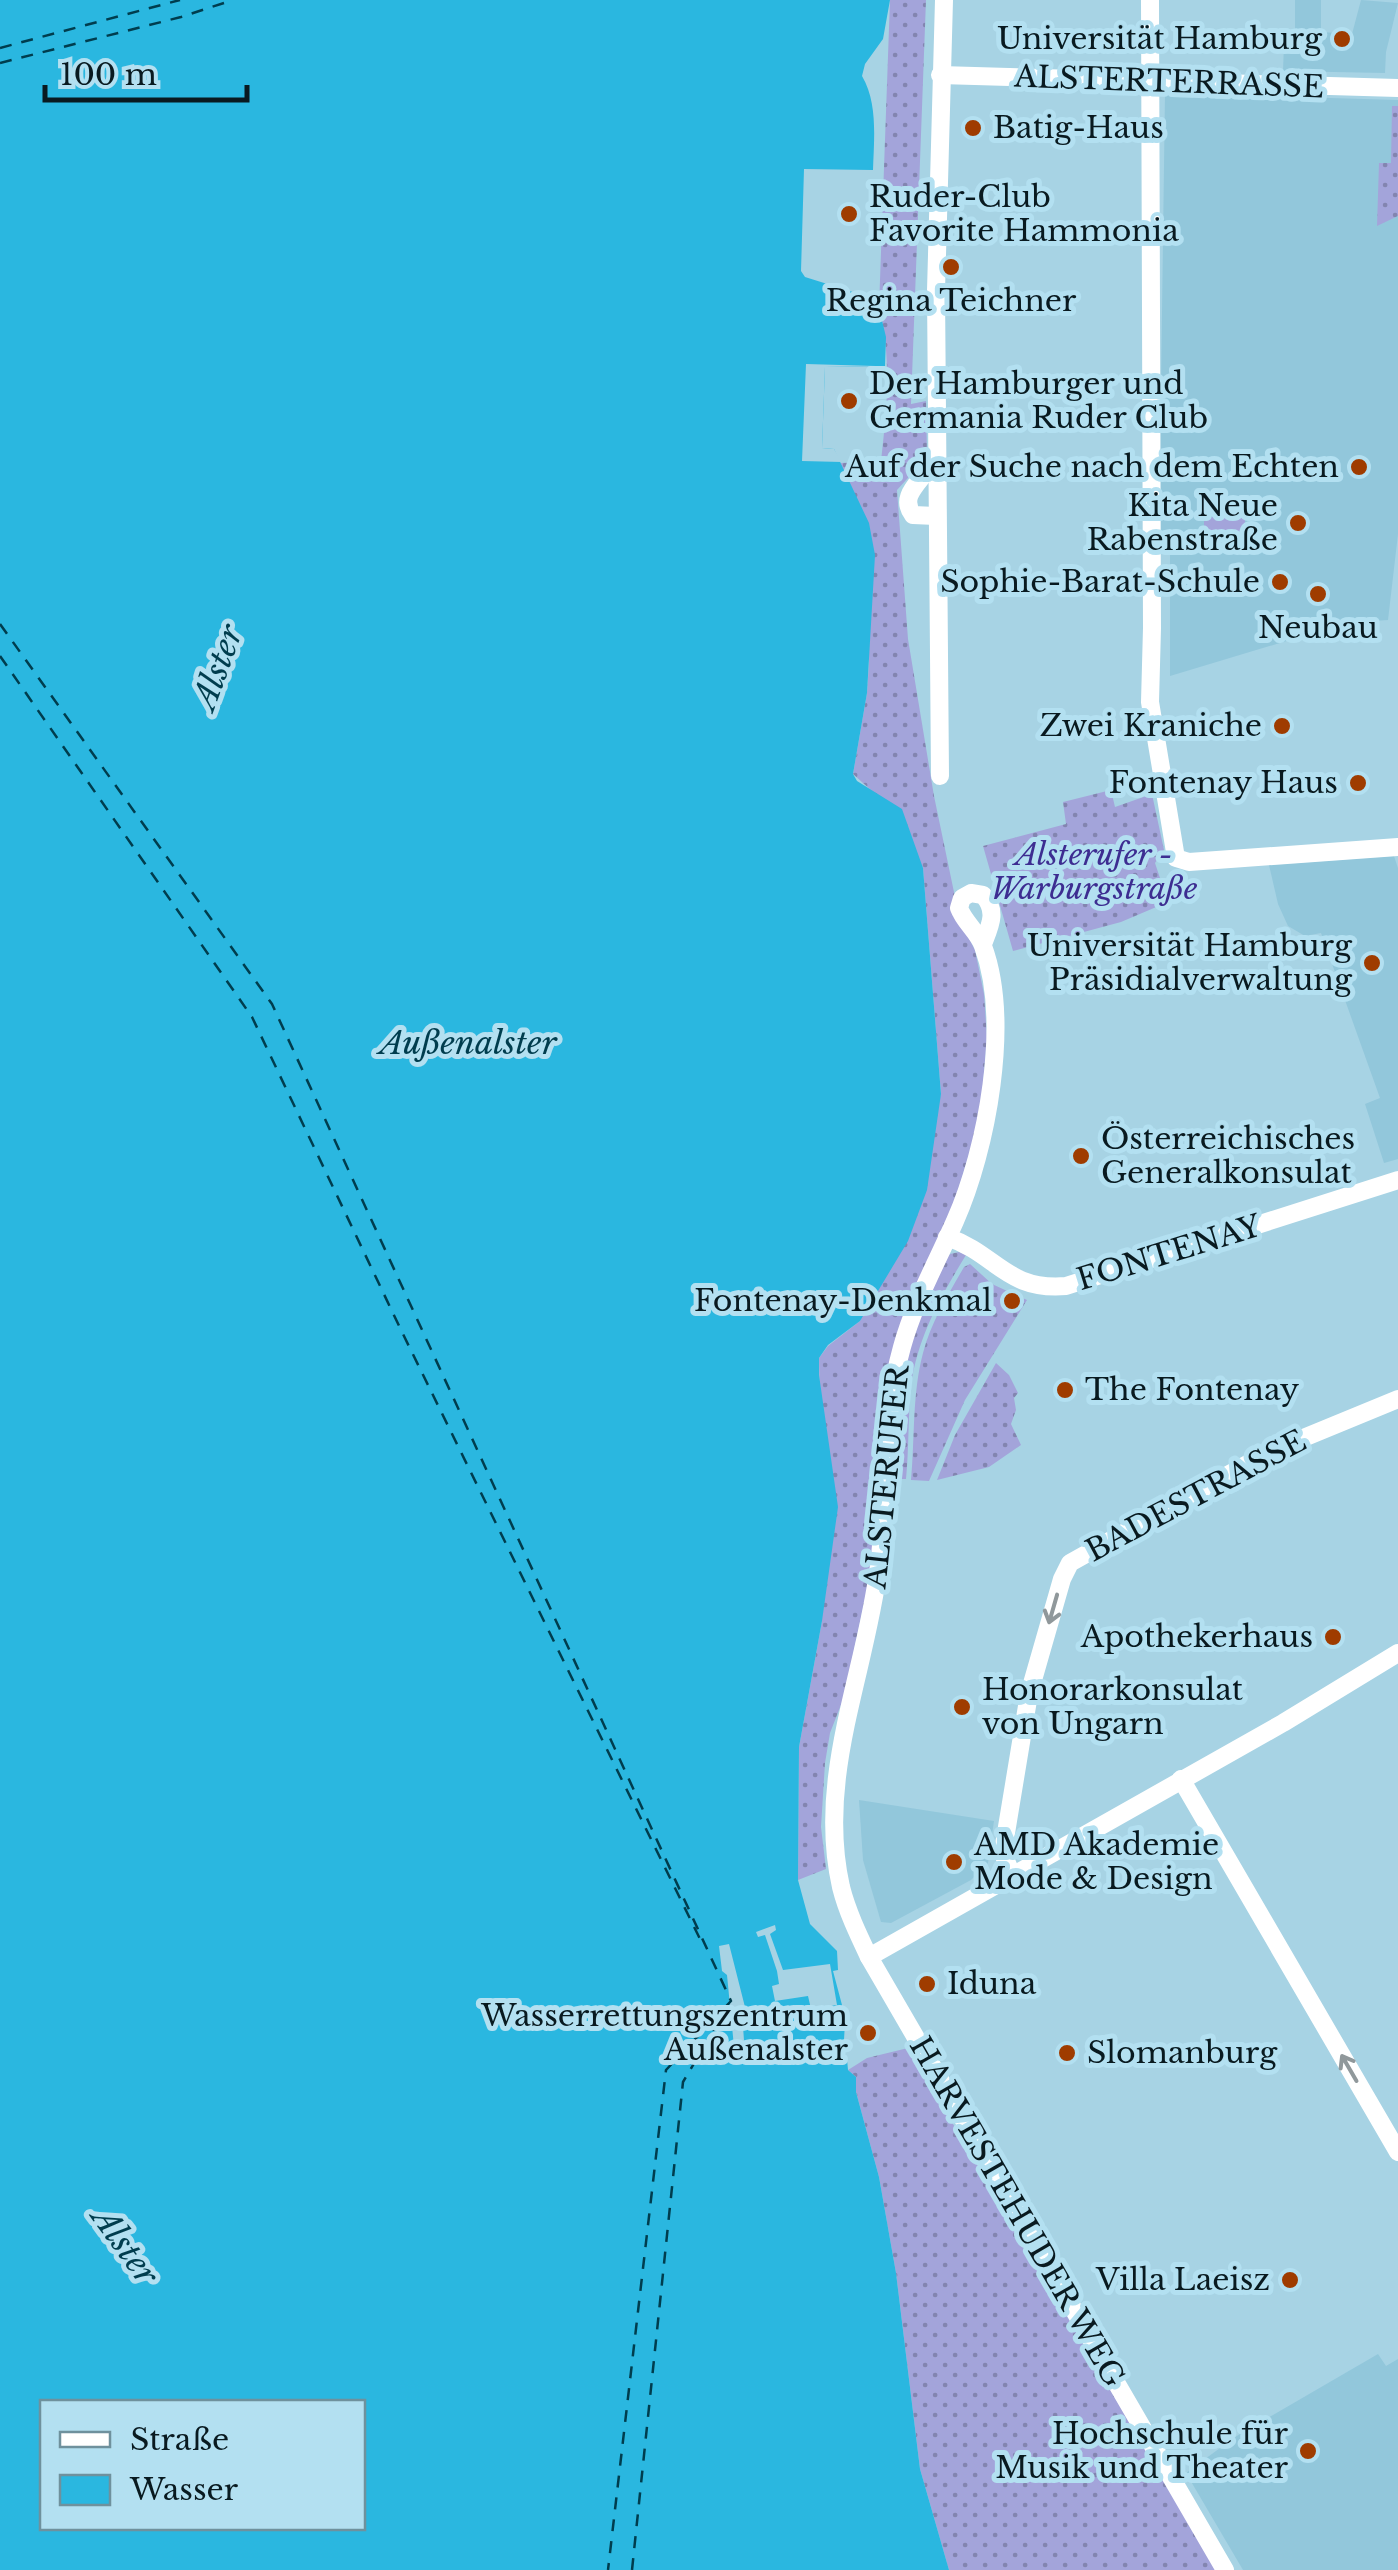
<svg xmlns="http://www.w3.org/2000/svg" width="1398" height="2570" viewBox="0 0 1398 2570" font-family="'Libre Baskerville',serif">
<defs>
<pattern id="grass-dots" width="8" height="8" patternUnits="userSpaceOnUse" patternTransform="scale(2.5)"><rect width="8" height="8" fill="#a3a4da"/><path d="M2 2h.1M6 6h.1" fill="none" stroke="#8385b0" stroke-width="1.8" stroke-linecap="round"/></pattern>
</defs>
<rect width="100%" height="100%" fill="#a7d3e4"/>
<g fill="#92c7db">
<path d="M1295,0H1321V32L1352,34L1361,0L1398,3L1386,52L1385,73L1283,71L1284,44L1295,43Z"/>
<path d="M1165,93L1398,100V534L1388,620L1346,623L1170,676V531L1159,534Z"/>
<path d="M1394,856L1398,868V1159L1384,1163L1365,1104L1380,1098L1321,933L1305,936L1288,926L1278,904L1269,865Z"/>
<path d="M859,1800L994,1821L988,1863L971,1880L891,1923L881,1922L863,1860Z"/>
<path d="M1378,2354L1386,2366L1398,2359V2570H1243L1186,2473L1235,2437Z"/>
</g>
<g fill="url(#grass-dots)">
<path d="M890,0H926L911,404L926,401L927,457L897,490L908,639L934,796L960,921L975,950L984,994L987,1038L980,1119L955,1200L904,1323L872,1566L844,1697L830,1733L825,1763L821,1827L826,1869L798,1880L799,1747L822,1621L819,1358L828,1346L860,1321L941,1094L923,868L873,792L853,774L867,693L869,662L841,463L881,461C887,408 892,359 879,308Z"/>
<path d="M1392,106H1398V216L1377,226L1379,163H1391Z"/>
<path d="M1111,790L1115,807L1152,794L1164,850L1155,863L1161,881V905L1121,922L1013,951L983,846L1066,824L1063,802Z"/>
<path d="M959,1252L966,1255C941,1296 918,1336 911,1385C908,1416 909,1448 906,1479H892L905,1363L918,1321L947,1258L950,1254Z"/>
<path d="M970,1264L992,1284L1027,1300L965,1400L929,1481L911,1480C915,1438 912,1394 923,1353C931,1322 948,1295 964,1267Z"/>
<path d="M996,1363L1009,1375L1018,1393L1014,1398L1016,1410L1011,1424L1021,1445L989,1467L937,1480L955,1435Z"/>
<path d="M908,2048L1217,2570H949L920,2469L896,2273L879,2177L856,2092V2077L848,2070L867,2058Z"/>
</g>
<rect fill="#a3a4da" x="1204" y="517" width="41" height="26"/>
<path fill="#2ab7e0" fill-rule="evenodd" d="M0,0H890L883,39L865,64L862,76C878,103 874,139 873,170L804,169L801,271L805,277L856,293L861,303L879,308L886,337L885,366L825,367L822,448L834,449L869,523L875,555L867,693L853,774L857,781L902,809L923,868L941,1094L927,1190L908,1241L860,1321L828,1345L819,1358V1375L838,1507L822,1621L799,1747L798,1880L810,1924L837,1951L838,1970L833,1971L842,2005L840,2021L845,2022L843,2058L847,2059L848,2070L856,2077V2092L879,2177L896,2273L920,2469L949,2570H0ZM42,2402H362V2528H42Z"/>
<g fill="#a7d3e4">
<path d="M806,364L876,366L825,367L822,448L834,449L842,462L802,461Z"/>
<path d="M775,1925L776,1930L770,1934L783,1970L830,1964L837,2005L811,2009L808,1996L775,2001L772,1986L779,1984L777,1971L765,1935L758,1937L756,1932Z"/>
<path d="M729,1944L746,2011L742,2012L745,2055L735,2057L727,1975L722,1971L719,1946Z"/>
</g>
<g fill="none" stroke-linecap="round" stroke-linejoin="round">
<g stroke="#003d4e" stroke-width="2.5" stroke-dasharray="12 10" stroke-linecap="butt">
<path d="M0,48L180,0"/>
<path d="M0,63L181,17L233,0"/>
<path d="M0,624L272,1004L731,2001L666,2070L608,2570"/>
<path d="M0,656L252,1017L401,1330L701,1941"/>
<path d="M632,2570L683,2082L728,2006"/>
</g>
<g stroke="#fff" stroke-width="18">
<path d="M1150,0L1152,628L1150,702L1176,858L1189,862L1398,847"/>
<path d="M940,75L1398,88"/>
<path d="M933,460C925,480 897,494 913,515L936,516"/>
<path d="M940,776L936,291L944,0"/>
<path d="M983,944C990,926 998,911 983,895L971,893L962,898L959,908C964,922 978,932 983,946C1011,1022 987,1149 955,1221C937,1262 914,1303 902,1347C882,1417 888,1493 879,1565C866,1673 816,1776 841,1887C847,1911 858,1934 869,1957L1225,2570"/>
<path d="M947,1237C997,1254 1006,1291 1066,1286L1398,1180"/>
<path d="M1181,1779L1398,2152"/>
<path d="M1012,1875L1004,1856V1845L1029,1694L1062,1579L1070,1563L1267,1453L1398,1399"/>
<path d="M869,1957L1283,1723L1398,1653"/>
</g>
</g>
<defs><path id="oneway-shaft" d="M-6 0H5M1.5-3L5.5 0L1.5 3" fill="none" stroke-width="1.6" stroke-linecap="round" stroke-linejoin="round" transform="scale(2.5)"/></defs>
<g stroke="#90989b">
<use href="#oneway-shaft" transform="translate(1053 1609) rotate(106)"/>
<use href="#oneway-shaft" transform="translate(1349 2068) rotate(-120)"/>
</g>
<g fill="#9f3c00" stroke="#b3e0f1" stroke-width="4">
<circle cx="1342" cy="39" r="10"/>
<circle cx="973" cy="128" r="10"/>
<circle cx="849" cy="214" r="10"/>
<circle cx="951" cy="267" r="10"/>
<circle cx="849" cy="401" r="10"/>
<circle cx="1359" cy="467" r="10"/>
<circle cx="1298" cy="523" r="10"/>
<circle cx="1280" cy="582" r="10"/>
<circle cx="1318" cy="594" r="10"/>
<circle cx="1282" cy="726" r="10"/>
<circle cx="1358" cy="783" r="10"/>
<circle cx="1372" cy="963" r="10"/>
<circle cx="1081" cy="1156" r="10"/>
<circle cx="1012" cy="1301" r="10"/>
<circle cx="1065" cy="1390" r="10"/>
<circle cx="1333" cy="1637" r="10"/>
<circle cx="962" cy="1707" r="10"/>
<circle cx="954" cy="1862" r="10"/>
<circle cx="927" cy="1984" r="10"/>
<circle cx="868" cy="2033" r="10"/>
<circle cx="1067" cy="2053" r="10"/>
<circle cx="1290" cy="2280" r="10"/>
<circle cx="1308" cy="2451" r="10"/>
</g>
<g text-anchor="middle" stroke-width="10" stroke-linejoin="round" paint-order="stroke">
<g font-size="30" fill="#091a20" stroke="#b3e0f1" text-anchor="end">
<text x="1322" y="49">Universität Hamburg</text>
<text x="993" y="138" text-anchor="start">Batig-Haus</text>
<text x="869" y="207" text-anchor="start">Ruder-Club<tspan x="869" dy="34">Favorite Hammonia</tspan></text>
<text x="951" y="311" text-anchor="middle">Regina Teichner</text>
<text x="869" y="394" text-anchor="start">Der Hamburger und<tspan x="869" dy="34">Germania Ruder Club</tspan></text>
<text x="1339" y="477">Auf der Suche nach dem Echten</text>
<text x="1278" y="516">Kita Neue<tspan x="1278" dy="34">Rabenstraße</tspan></text>
<text x="1260" y="592">Sophie-Barat-Schule</text>
<text x="1318" y="638" text-anchor="middle">Neubau</text>
<text x="1262" y="736">Zwei Kraniche</text>
<text x="1338" y="793">Fontenay Haus</text>
<text x="1352" y="956">Universität Hamburg<tspan x="1352" dy="34">Präsidialverwaltung</tspan></text>
<text x="1101" y="1149" text-anchor="start">Österreichisches<tspan x="1101" dy="34">Generalkonsulat</tspan></text>
<text x="992" y="1311">Fontenay-Denkmal</text>
<text x="1085" y="1400" text-anchor="start">The Fontenay</text>
<text x="1313" y="1647">Apothekerhaus</text>
<text x="982" y="1700" text-anchor="start">Honorarkonsulat<tspan x="982" dy="34">von Ungarn</tspan></text>
<text x="974" y="1855" text-anchor="start">AMD Akademie<tspan x="974" dy="34">Mode &amp; Design</tspan></text>
<text x="947" y="1994" text-anchor="start">Iduna</text>
<text x="848" y="2026">Wasserrettungszentrum<tspan x="848" dy="34">Außenalster</tspan></text>
<text x="1087" y="2063" text-anchor="start">Slomanburg</text>
<text x="1270" y="2290">Villa Laeisz</text>
<text x="1288" y="2444">Hochschule für<tspan x="1288" dy="34">Musik und Theater</tspan></text>
</g>
<g font-size="30" fill="#091a20" stroke="#b3e0f1">
<text transform="translate(1169 82) rotate(2)" y="10">ALSTERTERRASSE</text>
<text transform="translate(1169 1253) rotate(-17)" y="10">FONTENAY</text>
<text transform="translate(887 1477) rotate(-84)" y="10">ALSTERUFER</text>
<text transform="translate(1196 1496) rotate(-28)" y="10">BADESTRASSE</text>
<text transform="translate(1017 2212) rotate(60)" y="10">HARVESTEHUDER WEG</text>
</g>
<g font-size="30" font-style="italic" fill="#3d2d91" stroke="#b3e0f1">
<text x="1094" y="865">Alsterufer -<tspan x="1094" dy="34">Warburgstraße</tspan></text>
</g>
<g font-size="32" font-style="italic" fill="#003d4e" stroke="#b3e0f1">
<text transform="translate(218 667) rotate(-70)" y="11">Alster</text>
<text x="468" y="1054">Außenalster</text>
<text transform="translate(125 2246) rotate(54)" y="11">Alster</text>
</g>
</g>
<rect x="40" y="2400" width="325" height="130" fill="#b3e0f1" stroke="#6f919d" stroke-width="2.5"/>
<rect x="60" y="2432" width="50" height="15" fill="#ffffff" stroke="#6f919d" stroke-width="2.5"/>
<text x="130" y="2450" font-size="30" fill="#091a20">Straße</text>
<rect x="60" y="2475" width="50" height="30" fill="#2ab7e0" stroke="#6f919d" stroke-width="2.5"/>
<text x="130" y="2500" font-size="30" fill="#091a20">Wasser</text>
<path d="M45 85v15h202v-15" fill="none" stroke="#091a20" stroke-width="5"/>
<text x="60" y="85" font-size="30" fill="#091a20" stroke="#b3e0f1" stroke-width="8" paint-order="stroke">100 m</text>
</svg>
